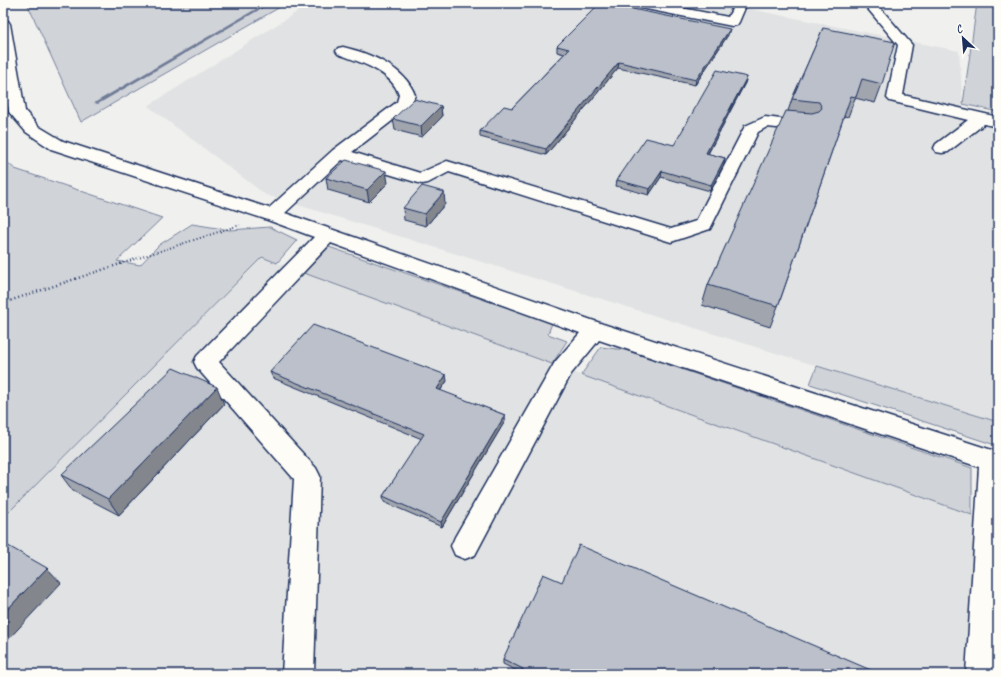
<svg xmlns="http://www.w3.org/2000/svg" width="1001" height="677" viewBox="0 0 1001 677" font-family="Caveat,sans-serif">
<rect width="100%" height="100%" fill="#f0f0ee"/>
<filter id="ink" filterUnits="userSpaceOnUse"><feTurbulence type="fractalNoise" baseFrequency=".025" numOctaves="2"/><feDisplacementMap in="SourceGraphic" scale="8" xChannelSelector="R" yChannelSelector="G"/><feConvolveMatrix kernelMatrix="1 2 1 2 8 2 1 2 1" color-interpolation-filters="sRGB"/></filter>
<g filter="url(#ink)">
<g fill="#e0e2e3">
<path d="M311,3H720L959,51L964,120L998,128V422L266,195L148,106Z"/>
<path d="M262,257L594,380L998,524V674H3V518Z"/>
</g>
<g fill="#d0d3d8" stroke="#76819b">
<path d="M27,3H287L81,122Z"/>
<path d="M977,3H998V112L963,104Z"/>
<path d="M3,159L15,169L162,218L117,261L140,265L159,245L192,224L230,230L270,227L297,240L277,263L262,257L3,518Z"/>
<path d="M329,247L552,323L548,334L567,341L552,364L304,273Z"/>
<path d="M601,347L625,350L972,468V515L581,375Z"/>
<path d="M817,366L998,422V446L810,384Z"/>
</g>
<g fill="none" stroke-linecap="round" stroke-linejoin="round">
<path fill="#6f7b97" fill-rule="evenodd" d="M266,3H271L98,104L94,103Z"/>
<g stroke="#1b2f5e" stroke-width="3">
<g id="minor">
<path d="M630,3H656L728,17L735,3H747L739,22L737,25L732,26L636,7L631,6Z"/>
<path d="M863,3H876L912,45L903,95L998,117V127L984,124L948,152L942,153L936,152L934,148L936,144L968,120L890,101L887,98L898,45Z"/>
<path d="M3,20L8,21L10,24L25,111L38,126L63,141L269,208L333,150L397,102L399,95C392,71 359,62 338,54L336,51L338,48L343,47C369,53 405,67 415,95L410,107L352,152L420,173L447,161L671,229L696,221L745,126L765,117L812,123L814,126L812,129L806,131L767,127L758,132L710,229L671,242L449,172L428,183L422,184L342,160L285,213L603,324L998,452V674H966L979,467L599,340L571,374L475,555L465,559L455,555L451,546L455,537L555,362L580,333L331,243L219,362L316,468L320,476L314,674H282L294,479L197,368L194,362L197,356L314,237L265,219L51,149L26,132L9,112L3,70Z"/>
</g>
</g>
<path stroke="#1b2f5e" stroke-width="2" stroke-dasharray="1 2.5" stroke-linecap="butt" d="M120,264L240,225"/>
<path stroke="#1b2f5e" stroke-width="2.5" stroke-dasharray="1 3" stroke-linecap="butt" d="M3,303L123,263"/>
<use href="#minor" fill="#fdfcf7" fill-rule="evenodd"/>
</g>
<g fill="#a1a5ae" stroke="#1b2f5e">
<path d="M823,28L882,84L875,103L855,98L848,117L844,116L778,306L770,327L702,305L708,285L788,111L792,99Z"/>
<path d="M728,35L695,85L618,68L546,155L480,137V131L512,108L564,54L557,52V46Z"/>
<path d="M747,77L745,83L708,154L725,158L724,164L710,191L661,177L649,195L616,186L617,180L674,145Z"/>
<path d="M441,106L442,117L422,137L395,130L393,119Z"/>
<path d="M326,178L388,183L369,202L328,190Z"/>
<path d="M445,204L426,226L404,220L403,208Z"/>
<path d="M270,372L447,381L440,391L505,415V421L442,527L384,502L383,496L422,439L273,378Z"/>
<path d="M224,404L119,515L73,491L61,475Z"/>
<path d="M562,582L521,673L503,664V659Z"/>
</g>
<g fill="#83868d" stroke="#1b2f5e">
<path d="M730,29L728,35L695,85L696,80Z"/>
<path d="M619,62L618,68L546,155V149Z"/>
<path d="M747,77L745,83L705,159L706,153Z"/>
<path d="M441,106L442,117L422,137L421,126Z"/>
<path d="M725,158L724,164L710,191L711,185Z"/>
<path d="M386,171L388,183L369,202L367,190Z"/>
<path d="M662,171L661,177L649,195L650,189Z"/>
<path d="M444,192L445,204L426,226L425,214Z"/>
<path d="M446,375L447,381L437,395V389Z"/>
<path d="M217,387L224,404L119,515L108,499Z"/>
<path d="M505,415V421L442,527L441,522Z"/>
<path d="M47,568L61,583L3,645V614Z"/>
</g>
<g fill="#bbc0ca" stroke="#1b2f5e">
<path d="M600,3H603L730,29L696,80L619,62L546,149L480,131L504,106L512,108L569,49L557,46Z"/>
<path d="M823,28L895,42L882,84L862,79L856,97L851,96L778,306L708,285L786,111L812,113L819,111L822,108L819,102L792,99Z"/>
<path d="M717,70L747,77L706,153L725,158L711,185L662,171L650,189L617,180L646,138L674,145Z"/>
<path d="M414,99L441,106L421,126L393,119Z"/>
<path d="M346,160L386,171L367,190L326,178Z"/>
<path d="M422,186L444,192L425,214L403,208Z"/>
<path d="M313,325L446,375L437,389L505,415L441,522L383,496L424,434L270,372Z"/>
<path d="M173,368L217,387L108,499L61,475Z"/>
<path d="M3,543L47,568L3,614Z"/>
<path d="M579,545L880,674H521L523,669L503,659L543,574L562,582Z"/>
</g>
</g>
<rect width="1001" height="677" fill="none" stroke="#fdfcf7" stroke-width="16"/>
<rect x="8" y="8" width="985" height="661" fill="none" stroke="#1b2f5e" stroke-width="1.5" filter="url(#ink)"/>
<g transform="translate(963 38) rotate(334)" stroke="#fdfcf7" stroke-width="3" paint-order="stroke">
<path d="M0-3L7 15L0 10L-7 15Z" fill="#1b2f5e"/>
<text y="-6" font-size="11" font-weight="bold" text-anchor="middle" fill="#1b2f5e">С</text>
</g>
</svg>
